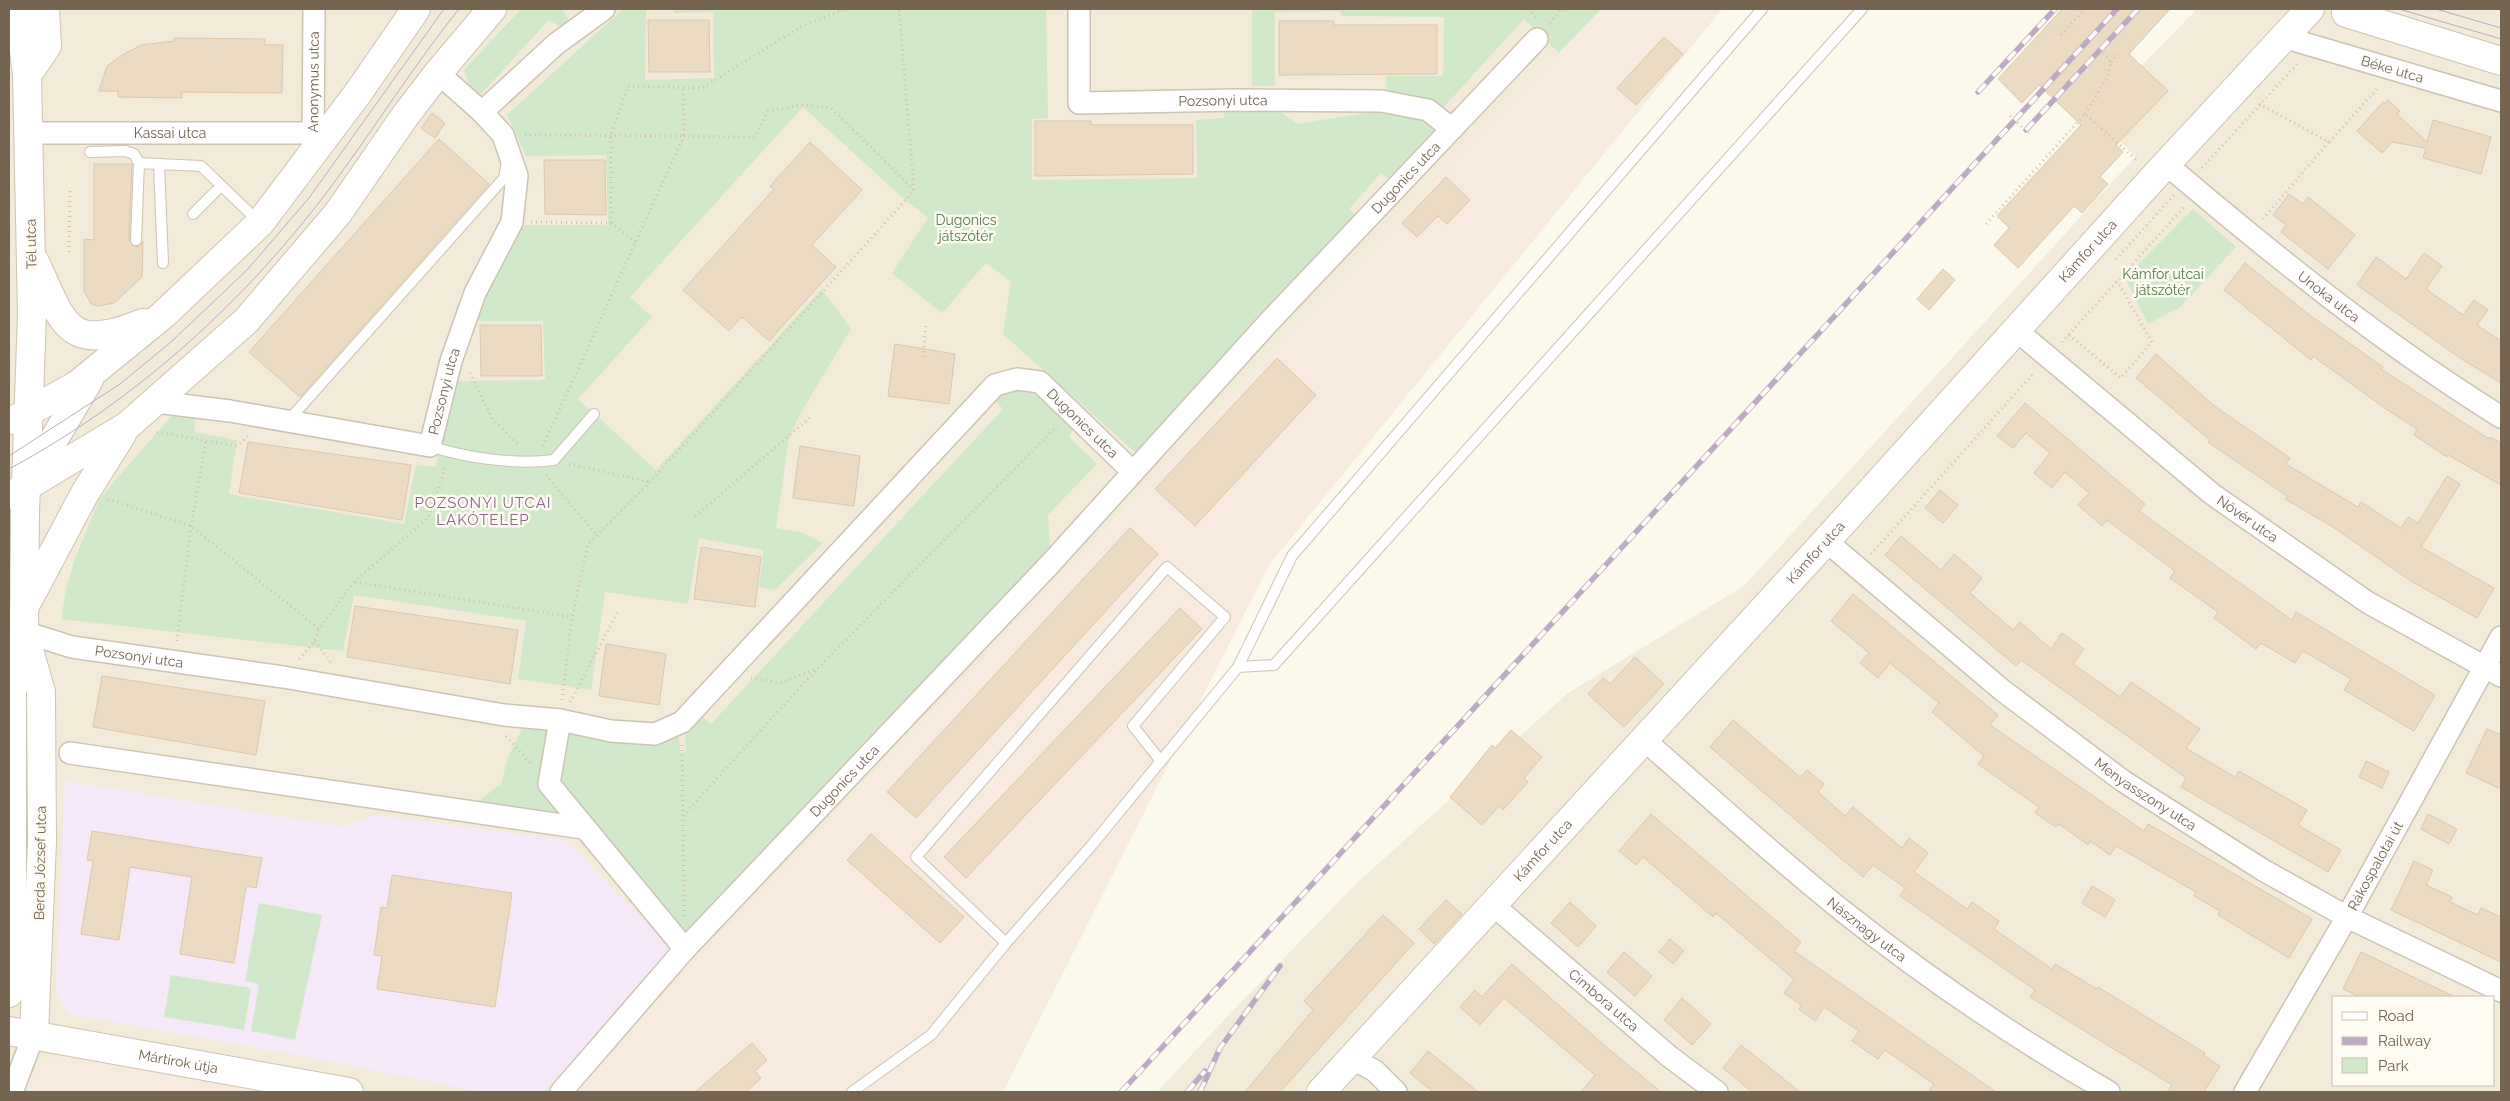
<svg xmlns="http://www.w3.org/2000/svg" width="2510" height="1101" viewBox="0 0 2510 1101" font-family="Raleway,sans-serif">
<rect width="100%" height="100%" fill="#fbf8ec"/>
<g fill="#f2ebda" fill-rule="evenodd">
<path d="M9,9H1601L570,1092H9Z"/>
<path d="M2197,9H2501V1092H1157L1223,1021L1358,882L1568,693L1744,586L2136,156L2092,116ZM2334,997H2494V1085H2334Z"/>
</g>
<g fill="#f7eade">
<path d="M1601,9H1722L1269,565L1003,1092H570Z"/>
<path d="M53,1052L276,1092H21L27,1075Z"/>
</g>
<path fill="#f5e8f8" d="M65,781L343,827L376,815L565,840L674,952L543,1092H480L307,1057L69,1014L60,1001L56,988Z"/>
<g fill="#d1e8cb">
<path d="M521,9H566L563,11L572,25L566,31L549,20L480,95L470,88L464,70Z"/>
<path d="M623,9H646L645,80L714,78L713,12L674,13V9H1046L1048,118L1032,119V180L1197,178L1196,120L1224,118V110L1276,109L1297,124L1379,111L1420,113L1440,131L1393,184L1381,173L1349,209L1361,220L1137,454L1003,334L1011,282L986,263L942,313L892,273L928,218L904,199L803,107L630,297L652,317L578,399L656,470L822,289L851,329L799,416L789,438L776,528L800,532L823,543L775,590L759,587L763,550L699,538L688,604L605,592L591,690L518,679L526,621L354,595L343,651L61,619L66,590L74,561L100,498L174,413L196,417L194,432L237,440L229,494L404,524L416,465L436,467L442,424L455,381L545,380L543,321H470L522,225H608L606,155L526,156L507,115Z"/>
<path d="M1252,9H1601L1559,53L1524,19L1442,109L1387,94L1386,76H1443L1444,17L1341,16L1340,11L1275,12V86H1252Z"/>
<path d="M2193,209L2236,247L2180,307L2148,324L2125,278Z"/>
<path d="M1012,389L1032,391L1073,428L1069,437L1097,464L1048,515L1051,563L688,946L589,828L476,803L501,784L508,757L522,729L540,727L657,743L679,735L680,753L686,751L685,729L702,716L711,724L1003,409L995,400L1002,392Z"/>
<path d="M24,658H28L29,815L25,814Z"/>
<path d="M259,903L322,915L295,1040L251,1031L259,984L245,981Z"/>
<path d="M171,975L251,988L244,1030L164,1017Z"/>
</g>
<g fill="#ecdbc3" stroke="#dfc7a7">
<path d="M2062,9H2170L2129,54L2168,91L2116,145L2123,152L2100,177L2108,184L2082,213L2074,206L2018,268L1994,245L2009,228L1997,216L2081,125L2039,85L2022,103L1998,79Z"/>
<path d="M648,20H709L710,72H649Z"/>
<path d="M1279,21H1334V25H1437V74L1279,75Z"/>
<path d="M1664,37L1683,54L1636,105L1617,88Z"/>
<path d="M174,38L265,39V45H283L282,93L182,92V98L118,97V91H99L107,66L122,55L141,45L174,41Z"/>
<path d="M2388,100L2400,111L2397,114L2427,142L2433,120L2491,137L2481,174L2423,158L2426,148L2392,142L2382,153L2357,131L2383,102L2385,104Z"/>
<path d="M432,113L445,123L435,138L421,128Z"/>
<path d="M1035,121H1091V125H1193V174L1035,176Z"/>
<path d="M439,139L489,184L300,397L249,352Z"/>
<path d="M810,142L862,190L812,245L836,267L769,341L742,317L729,331L683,290L774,189L770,186Z"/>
<path d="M544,160H605L606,215L545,214Z"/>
<path d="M94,164H132L129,240L135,247L140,246L143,241L142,277L114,303L98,306L91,304L84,291V239L94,240Z"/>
<path d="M1446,177L1470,200L1447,224L1438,216L1417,237L1402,223Z"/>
<path d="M2289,194L2303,204L2308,197L2355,235L2328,269L2281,232L2286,225L2273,215Z"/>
<path d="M2424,253L2442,266L2426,289L2463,315L2474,300L2488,310L2477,325L2501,341V383L2463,360L2357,285L2376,257L2406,279Z"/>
<path d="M2245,263L2308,314L2383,367L2381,369L2489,439L2490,437L2501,443V485L2448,455L2447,457L2414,435L2417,429L2386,409L2313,356L2311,360L2224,290Z"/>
<path d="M1943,269L1955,280L1929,310L1917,299Z"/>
<path d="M480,325H541L542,376H481Z"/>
<path d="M895,344L955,354L949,404L888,396Z"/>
<path d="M2156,354L2213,405L2290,458L2286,464L2358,507L2361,502L2401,528L2408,517L2418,523L2447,476L2460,484L2421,547L2494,588L2477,618L2411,581L2333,527L2285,499L2287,496L2208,442L2210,440L2136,378Z"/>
<path d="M1277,358L1316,395L1195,526L1155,489Z"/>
<path d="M2025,403L2145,504L2139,511L2168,532L2292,620L2296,612L2435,695L2414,731L2344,690L2351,679L2303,651L2295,663L2261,643L2256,649L2214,618L2218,612L2170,578L2175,571L2107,520L2102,526L2078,505L2089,493L2065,472L2052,488L2034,473L2050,453L2026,433L2013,448L1997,436Z"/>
<path d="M248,442L411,465L402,520L239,493Z"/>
<path d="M800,446L860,456L854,506L793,498Z"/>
<path d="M1940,490L1958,505L1943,523L1925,508Z"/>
<path d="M1130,528L1158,554L916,818L887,792Z"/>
<path d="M1901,536L1941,570L1954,554L1982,578L1970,593L2013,630L2020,622L2051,649L2062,633L2084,649L2073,664L2120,697L2131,682L2200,729L2186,748L2235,777L2239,771L2307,810L2298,825L2341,850L2328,872L2181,787L2186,778L2021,660L2016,666L1885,555Z"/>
<path d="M701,547L761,557L755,607L694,599Z"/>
<path d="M1853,594L1998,715L1990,725L2144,831L2148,824L2312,919L2289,958L2218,915L2220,911L2194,896L2196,892L2116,846L2110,855L2090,841L2088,845L2059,824L2056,827L2035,813L2039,807L1978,764L1984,756L1932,712L1939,703L1890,663L1878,678L1860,663L1869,653L1831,621Z"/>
<path d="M355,606L518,630L510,684L347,657Z"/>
<path d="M1180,608L1202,629L966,878L944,857Z"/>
<path d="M606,644L666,654L659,705L599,696Z"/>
<path d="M1635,657L1664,684L1624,727L1588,694L1603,678L1610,684Z"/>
<path d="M102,676L265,701L256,755L93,727Z"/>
<path d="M1733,720L1800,777L1807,770L1824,784L1818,792L1845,816L1853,807L1902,848L1909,838L1928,853L1914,872L1967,909L1972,902L1999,921L1994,929L2017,945L2052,969L2055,964L2097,989L2098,987L2205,1053L2204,1056L2220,1066L2204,1092H2167L2172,1085L2030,997L2035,990L1900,896L1905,888L1873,865L1863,877L1710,747Z"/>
<path d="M2487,729L2501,735V789L2466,773Z"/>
<path d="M1511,730L1542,757L1524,778L1528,782L1503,810L1499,806L1482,825L1450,797L1492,745L1495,748Z"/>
<path d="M2366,761L2389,772L2382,788L2359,777Z"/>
<path d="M1651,814L1801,942L1794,951L1996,1092H1928L1934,1084L1885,1050L1878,1059L1852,1041L1859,1031L1824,1007L1815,1021L1799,1009L1801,1005L1784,993L1794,979L1716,913L1713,917L1643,857L1636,865L1619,851Z"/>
<path d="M2428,814L2457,829L2449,844L2421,829Z"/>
<path d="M92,831L262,858L256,888L246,886L234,963L180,954L192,877L130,867L119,940L81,934L93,861L87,860Z"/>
<path d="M871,834L964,917L940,943L847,860Z"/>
<path d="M2414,861L2433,870L2426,885L2452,897L2450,902L2478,915L2481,908L2501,917V962L2391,910Z"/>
<path d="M392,875L512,893L495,1007L377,989L382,956L374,955L381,907L387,908Z"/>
<path d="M2092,886L2115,900L2105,917L2082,903Z"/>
<path d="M1446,900L1462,914L1434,944L1419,929Z"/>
<path d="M1570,902L1596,926L1578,947L1551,923Z"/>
<path d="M1383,915L1414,943L1280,1092H1245L1313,1010L1304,1001Z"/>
<path d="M1670,939L1684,951L1673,964L1659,952Z"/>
<path d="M1624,952L1652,976L1635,996L1607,972Z"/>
<path d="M2361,952L2382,962L2455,997H2360L2343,989Z"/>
<path d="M1512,964L1605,1046L1661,1092H1581L1595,1075L1504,998L1480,1025L1460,1007L1475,990L1482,997Z"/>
<path d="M1682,998L1711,1024L1692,1045L1664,1020Z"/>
<path d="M752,1043L767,1060L755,1071L761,1078L746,1092H695Z"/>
<path d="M1741,1045L1800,1092H1752L1723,1068Z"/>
<path d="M1428,1051L1455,1073L1478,1092H1433L1410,1073Z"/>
</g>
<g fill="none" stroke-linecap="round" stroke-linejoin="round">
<g stroke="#cdc3b2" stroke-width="12">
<g id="lane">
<path d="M90,152L125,151L134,154L139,163"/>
<path d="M193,214L221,186"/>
<path d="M136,240L139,163L159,164"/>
<path d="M163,263L159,164L201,166L259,222"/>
<path d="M288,421L504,178L507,162"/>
<path d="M430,446C465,458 517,465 554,460L594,414"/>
<path d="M1238,667L1274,665L1862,9"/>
<path d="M1006,943L916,857L1167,567L1225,617L1133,726L1160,760"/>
<path d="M852,1092L931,1035L1006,943L1092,845L1238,667L1292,556L1762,9"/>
</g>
</g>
<g stroke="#cdc3b2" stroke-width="24">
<g id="street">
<path id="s1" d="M1079,9V103L1238,100L1381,101L1428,110L1452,129"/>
<path id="s2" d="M2283,37L2501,101"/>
<path d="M482,112L556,44L604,9"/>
<path id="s3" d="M29,133H312"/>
<path id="s4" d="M313,146L314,9"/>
<path id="s5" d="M2166,164C2273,255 2382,343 2501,417"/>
<path id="s6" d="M2016,330L2212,494L2367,602L2501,676"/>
<path id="s7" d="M156,402L230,411L430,446L451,361L475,293L512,222L517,176L503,135L482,112L438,73"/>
<path id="s8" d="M1826,541L2002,690L2123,781L2263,870L2347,917L2501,991"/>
<path id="s9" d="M24,632L72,647L283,677L504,715L560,720L611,731L655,734L682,722L995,385L1017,379L1040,382L1133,472"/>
<path d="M560,720L549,784L685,949"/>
<path id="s10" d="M1643,739C1710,797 1775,857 1844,912C1927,978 2017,1039 2109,1092"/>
<path d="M70,753L583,828"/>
<path id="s11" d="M1493,905L1670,1057L1717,1092"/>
<path d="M1353,1059L1375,1071L1396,1092"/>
<path d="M12,1092L34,1034"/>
<path id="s12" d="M561,1092L685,949L1051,563L1268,323L1537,39"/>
<path id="s13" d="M2245,1092L2347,917L2501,637"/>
</g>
</g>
<g stroke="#cfc3b0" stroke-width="30">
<g id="secondary">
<path d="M2346,13L2501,61"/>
<path d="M27,75L47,46L45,9"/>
<path d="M35,262C64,325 67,354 143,323"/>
<path d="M14,420L77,385L163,315L260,223L358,93L416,9"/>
<path d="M27,485L89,380"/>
<path d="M12,495L127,426L246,321L338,213L405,116L438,73L492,9"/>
<path d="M25,606L85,493L122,434"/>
<path d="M25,636L41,692L42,842L34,1034"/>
<path d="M9,993L12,948V689L24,632L25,513L32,313L27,75L19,9"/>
<path id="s14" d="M9,1031L349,1092"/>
<path id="s15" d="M1321,1092L1826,541L2155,176L2310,9"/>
</g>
</g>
<g stroke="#d4c1a8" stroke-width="3" stroke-dasharray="1 4" stroke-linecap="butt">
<path d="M1528,9L1537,19"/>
<path d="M1550,23L1561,9"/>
<path d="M2061,35L2085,9"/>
<path d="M2111,62L2118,54"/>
<path d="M2259,104L2329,142L2379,87"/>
<path d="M2085,114L2108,76L2111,62L2103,53"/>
<path d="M2010,116L2029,133"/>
<path d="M525,135L684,136L683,88"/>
<path d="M2202,168L2299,62"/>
<path d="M2263,219L2329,142"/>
<path d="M531,222L611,223V136L628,86L702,88L802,26L845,9"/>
<path d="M611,223L636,242"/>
<path d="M1986,224L2085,114L2138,161"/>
<path d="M69,252L70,188"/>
<path d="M2116,259L2174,195"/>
<path d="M2069,335L2121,378L2152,342L2117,281"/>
<path d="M2062,342L2185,206"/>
<path d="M923,357L926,323"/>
<path d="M470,373L492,418L519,446"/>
<path d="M157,432L237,446L249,435"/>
<path d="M543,446L684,136L755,137L768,111L801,105L831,108L914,190"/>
<path d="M569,464L650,482"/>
<path d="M546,475L596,534"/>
<path d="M108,499L191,526L319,629"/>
<path d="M695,516L812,416"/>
<path d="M1871,554L2034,373"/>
<path d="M355,582L572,617"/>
<path d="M177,641L191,526L206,441"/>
<path d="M315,641L332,664"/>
<path d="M299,659L315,641L319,629L354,582L428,518L446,465"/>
<path d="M751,678L781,683L817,669L1057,426"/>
<path d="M562,700L572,617L588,544L650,482L914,191L899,9"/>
<path d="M570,702L618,611"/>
<path d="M506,736L532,765"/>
<path d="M682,745L684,916"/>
<path d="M683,816L815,671"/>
</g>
<use href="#lane" stroke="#fff" stroke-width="10"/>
<use href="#street" stroke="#fff" stroke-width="21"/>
<use href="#secondary" stroke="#fff" stroke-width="28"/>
<g stroke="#bdaac5" stroke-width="1">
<path d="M2399,9L2501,39"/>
<path d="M2436,9L2501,28"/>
<path d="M9,456L120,384L171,342L247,270L309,198L444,9"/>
<path d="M9,469C136,401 247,300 333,184C376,126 414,65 459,9"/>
</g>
<g stroke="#bdaac5" stroke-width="5.5">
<g id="rail">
<path d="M1978,92L2055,9"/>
<path d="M2026,130L2138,9"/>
<path d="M1121,1092L2117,9"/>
<path d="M1187,1092L1205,1071"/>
<path d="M1200,1092L1220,1048L1280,966"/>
</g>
</g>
<use href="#rail" stroke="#fefbf2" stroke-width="4" stroke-dasharray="11" stroke-linecap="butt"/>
</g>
<g text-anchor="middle" stroke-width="5" stroke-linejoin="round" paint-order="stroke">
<g font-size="14" fill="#756450" stroke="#fefbf2">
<text dy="5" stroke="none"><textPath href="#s2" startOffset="114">Béke utca</textPath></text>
<text dy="5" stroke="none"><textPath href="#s4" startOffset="64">Anonymus utca</textPath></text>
<text dy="5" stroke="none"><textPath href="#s1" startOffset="238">Pozsonyi utca</textPath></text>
<text dy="5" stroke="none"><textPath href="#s3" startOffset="141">Kassai utca</textPath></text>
<text dy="5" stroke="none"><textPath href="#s12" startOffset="1245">Dugonics utca</textPath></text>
<text transform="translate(31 244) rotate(-91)" y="5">Tél utca</text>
<text dy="5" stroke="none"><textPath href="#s15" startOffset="1138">Kámfor utca</textPath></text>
<text dy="5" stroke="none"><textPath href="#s5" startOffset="210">Unoka utca</textPath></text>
<text dy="5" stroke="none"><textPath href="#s7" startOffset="334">Pozsonyi utca</textPath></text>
<text dy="5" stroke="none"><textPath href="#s9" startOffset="1235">Dugonics utca</textPath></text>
<text dy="5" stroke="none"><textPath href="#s6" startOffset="299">Nővér utca</textPath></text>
<text dy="5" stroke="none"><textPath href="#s15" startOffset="732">Kámfor utca</textPath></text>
<text dy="5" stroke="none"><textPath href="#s9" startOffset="118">Pozsonyi utca</textPath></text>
<text dy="5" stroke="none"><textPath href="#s12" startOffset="421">Dugonics utca</textPath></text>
<text dy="5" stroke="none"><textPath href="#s8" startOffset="408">Menyasszony utca</textPath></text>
<text dy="5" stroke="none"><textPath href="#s15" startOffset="328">Kámfor utca</textPath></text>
<text transform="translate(40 863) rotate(-89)" y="5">Berda József utca</text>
<text dy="5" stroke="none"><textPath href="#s13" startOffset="261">Rákospalotai út</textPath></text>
<text dy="5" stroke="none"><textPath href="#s10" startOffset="294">Násznagy utca</textPath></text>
<text dy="5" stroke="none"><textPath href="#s11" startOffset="146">Cimbora utca</textPath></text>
<text dy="5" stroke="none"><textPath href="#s14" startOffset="172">Mártírok útja</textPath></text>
</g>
<g font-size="14" fill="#527f4c" stroke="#fefbf2">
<text x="966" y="225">Dugonics<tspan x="966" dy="16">játszótér</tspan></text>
<text x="2163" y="279">Kámfor utcai<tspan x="2163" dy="16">játszótér</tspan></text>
</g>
<g font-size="15" letter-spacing="1" fill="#8a688f" stroke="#fefbf2">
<text x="483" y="508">POZSONYI UTCAI<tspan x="483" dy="17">LAKÓTELEP</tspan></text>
</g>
</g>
<rect width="2510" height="1101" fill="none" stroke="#756450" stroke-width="20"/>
<rect x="2332" y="996" width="162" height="90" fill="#fefbf2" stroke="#c7bfb1"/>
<rect x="2342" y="1012" width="25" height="8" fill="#ffffff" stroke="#c7bfb1"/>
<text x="2378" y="1021" font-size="15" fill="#756450">Road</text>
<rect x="2342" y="1037" width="25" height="8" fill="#bdaac5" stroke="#c7bfb1"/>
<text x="2378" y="1046" font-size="15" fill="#756450">Railway</text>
<rect x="2342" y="1058" width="25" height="15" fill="#d1e8cb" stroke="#c7bfb1"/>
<text x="2378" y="1071" font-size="15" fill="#756450">Park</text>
</svg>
